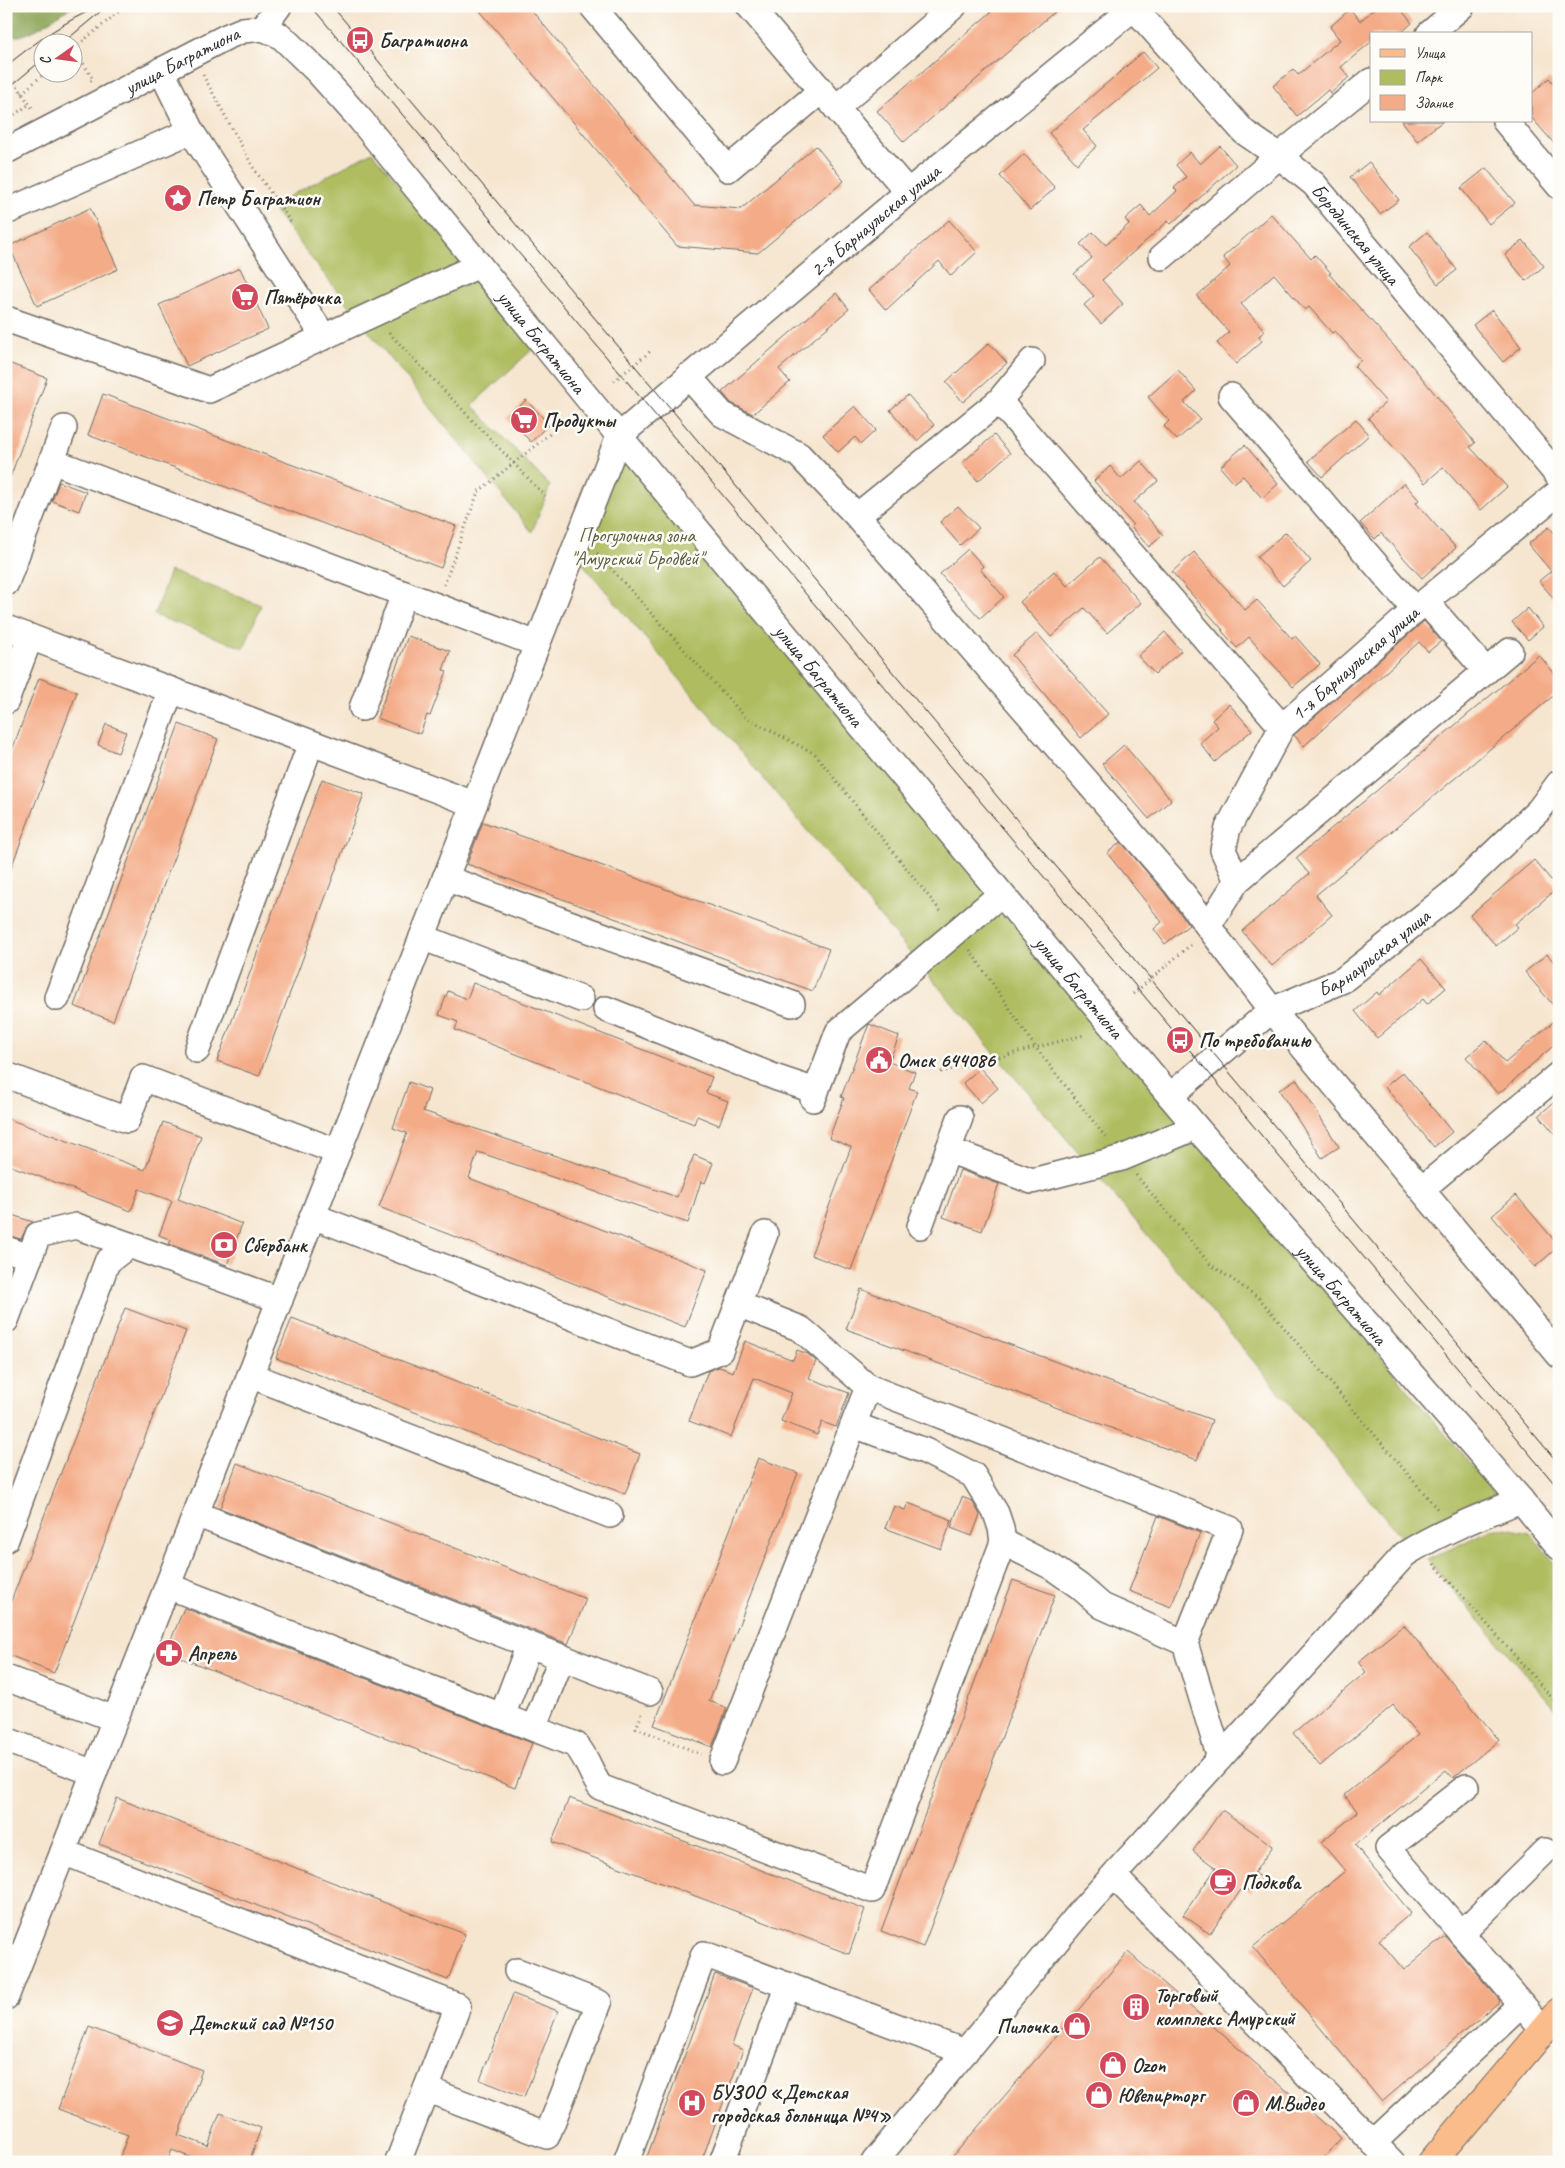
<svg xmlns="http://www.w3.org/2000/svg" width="1565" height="2168" viewBox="0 0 1565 2168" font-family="Caveat,sans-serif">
<rect width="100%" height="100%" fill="#fdfcf7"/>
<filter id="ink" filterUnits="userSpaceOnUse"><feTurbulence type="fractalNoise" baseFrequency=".02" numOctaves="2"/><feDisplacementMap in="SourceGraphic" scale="10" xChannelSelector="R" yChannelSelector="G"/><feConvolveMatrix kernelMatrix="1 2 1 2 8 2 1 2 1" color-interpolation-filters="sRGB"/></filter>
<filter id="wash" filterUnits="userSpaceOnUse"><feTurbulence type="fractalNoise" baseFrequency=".0096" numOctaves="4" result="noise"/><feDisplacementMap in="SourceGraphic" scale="20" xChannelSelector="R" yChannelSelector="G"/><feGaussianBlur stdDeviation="1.12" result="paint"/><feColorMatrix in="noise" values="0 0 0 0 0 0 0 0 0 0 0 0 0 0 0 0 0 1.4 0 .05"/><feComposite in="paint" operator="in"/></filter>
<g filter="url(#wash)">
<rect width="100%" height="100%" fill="#f6e6d0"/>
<g fill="#afbd60" stroke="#6d7446">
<path d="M372,152L536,346L472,405L550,486L532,532L369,332L271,206Z"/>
<path d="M627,459L637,465L1494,1493L1490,1504L1408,1545L567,545L616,460Z"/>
<path d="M170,571L261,605L244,648L154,615Z"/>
<path d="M1506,1528L1530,1533L1559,1568V1713L1427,1560L1490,1530Z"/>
</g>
<path fill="#8ba456" stroke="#5b6840" d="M6,6H75C52,16 33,39 6,37Z"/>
<g id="blocks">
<g fill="#f4ac88">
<path d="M476,6H528L694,205L741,209L816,146L844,181L758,253L677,246Z"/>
<path d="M998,6H1061L904,142L877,111Z"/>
<path d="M1378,6H1398L1412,23L1400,34H1371V42L1341,67L1349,77L1331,93L1328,90L1297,116L1273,86L1293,69L1298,75L1340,40L1330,27L1350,9L1360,21Z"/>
<path d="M1143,52L1157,68L1083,130L1097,146L1077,164L1049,133Z"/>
<path d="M1549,78L1559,90V149L1531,117V94Z"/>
<path d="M1402,121H1443L1417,141Z"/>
<path d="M1220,146L1236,165L1171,224L1168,221L1102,280L1123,304L1101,324L1084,305L1094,296L1074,274L1092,258L1080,244L1093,232L1106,245L1129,224L1125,219L1141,205L1150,216L1177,191L1174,188L1186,177L1176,165L1190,152L1200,164Z"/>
<path d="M1024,154L1055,188L1030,210L1000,176Z"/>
<path d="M1369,162L1399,200L1380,214L1350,177Z"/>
<path d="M1486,168L1515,203L1489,224L1461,188Z"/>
<path d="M90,208L118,269L37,306L9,246Z"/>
<path d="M1271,214L1311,259L1315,255L1331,273L1329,274L1413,367L1475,443L1470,447L1507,487L1481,510L1443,467L1425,483L1368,418L1386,402L1354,366L1361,360L1335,331L1332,333L1309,307L1305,310L1274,274L1241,304L1265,331L1259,336L1262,341L1236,364L1217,343L1229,332L1197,296L1230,266L1223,257Z"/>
<path d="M949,220L977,252L951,276L939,261L886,310L869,290Z"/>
<path d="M1427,232L1457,270L1438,284L1409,247Z"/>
<path d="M1523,240L1544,266L1526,281L1505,255Z"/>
<path d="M240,268L268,329L187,366L159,305Z"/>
<path d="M836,293L849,309L779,369L790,382L753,414L731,403L722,392Z"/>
<path d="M1492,310L1521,347L1503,362L1473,325Z"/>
<path d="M989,343L1007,363L963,402L946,382Z"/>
<path d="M6,362L47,378L8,483H6Z"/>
<path d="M1178,370L1196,391L1184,402L1200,419L1177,440L1164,426L1169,421L1148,397Z"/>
<path d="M103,394L456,526L441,568L88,435Z"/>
<path d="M908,395L934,425L917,441L890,410Z"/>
<path d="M526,400L549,424L531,442L508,418Z"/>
<path d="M855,406L876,430L861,444L855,437L838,452L823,435Z"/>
<path d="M1356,419L1369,435L1322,477L1308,461Z"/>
<path d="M994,435L1010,453L978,481L962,463Z"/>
<path d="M1245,445L1278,484L1262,498L1243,476L1234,483L1220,467Z"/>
<path d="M1141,461L1158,481L1134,502L1163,535L1149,547L1131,527L1133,525L1094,481L1110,466L1121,479Z"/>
<path d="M59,482L86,492L79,511L52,501Z"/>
<path d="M1404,483L1419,500L1416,503L1456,548L1422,578L1381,533L1375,539L1360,523Z"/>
<path d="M958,506L979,528L960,545L940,522Z"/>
<path d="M1549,527L1559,538V605L1539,581L1551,571L1528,544Z"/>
<path d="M1286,532L1311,561L1283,586L1257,557Z"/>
<path d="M968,549L983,566L980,569L1004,597L980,618L940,574Z"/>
<path d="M1194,552L1245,610L1257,600L1292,639L1295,636L1320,664L1293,687L1249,637L1237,648L1222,631L1223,630L1172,572Z"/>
<path d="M1100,557L1141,603L1107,633L1084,608L1051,637L1020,602L1054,571L1067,586Z"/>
<path d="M1528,608L1543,627L1528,640L1512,622Z"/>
<path d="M1424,621L1441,641L1428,652L1419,642L1304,746L1294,735Z"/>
<path d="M1165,632L1181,651L1155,674L1138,656Z"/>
<path d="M1037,633L1108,714L1081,738L1012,655Z"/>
<path d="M408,636L450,651L443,670L447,671L430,716L427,715L420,734L377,718Z"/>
<path d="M1539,655L1559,679V691L1316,895L1332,915L1272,966L1242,931L1309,874L1296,858Z"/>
<path d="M39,678L77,692L8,876H6V766Z"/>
<path d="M1229,704L1252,730L1215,762L1200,743L1218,727L1212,720Z"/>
<path d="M106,724L126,732L118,753L98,745Z"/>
<path d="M179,724L218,739L113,1021L74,1006Z"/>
<path d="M1124,745L1171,800L1149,819L1102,764Z"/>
<path d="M322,779L364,794L259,1076L217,1061Z"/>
<path d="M483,822L829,949L813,991L467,864Z"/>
<path d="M1121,842L1163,891L1189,925L1165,944L1154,929L1162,922L1107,853Z"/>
<path d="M1534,860L1558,888L1515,924L1518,927L1496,946L1470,915Z"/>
<path d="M1547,954L1559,968V1012L1525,972Z"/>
<path d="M1421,959L1446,988L1427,1004L1423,999L1377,1038L1355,1011L1377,992L1379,995Z"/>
<path d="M473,983L712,1077L706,1093L728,1101L719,1125L697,1116L694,1124L455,1030L458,1022L439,1015L448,991L467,999Z"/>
<path d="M1559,1017V1041L1498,1094L1466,1057L1486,1040L1505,1063Z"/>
<path d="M869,1024L899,1036L889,1062L915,1072L909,1088L917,1091L851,1270L811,1255L851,1147L829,1138L844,1098L841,1097Z"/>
<path d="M980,1068L998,1088L981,1103L963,1083Z"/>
<path d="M1403,1072L1452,1132L1434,1147L1385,1087Z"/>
<path d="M1296,1079L1339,1147L1322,1158L1279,1090Z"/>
<path d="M409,1082L430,1090L423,1111L677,1197L694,1155L713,1163L705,1183L701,1181L688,1223L478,1152L469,1178L707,1270L685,1327L379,1207L407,1133L393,1128Z"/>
<path d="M1559,1098V1139L1539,1115Z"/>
<path d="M6,1118L145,1170L163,1122L201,1136L178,1199L242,1224L227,1265L169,1244L171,1240L159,1235L172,1201L139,1189L131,1211L6,1164Z"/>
<path d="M960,1170L999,1184L982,1231L943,1217Z"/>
<path d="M1516,1195L1559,1246L1535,1267L1492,1216Z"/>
<path d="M6,1213L33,1222L28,1225L21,1239L6,1235Z"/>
<path d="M861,1289L1212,1420L1197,1460L846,1329Z"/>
<path d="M125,1308L186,1331L54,1673L6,1654V1614Z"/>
<path d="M292,1318L640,1454L625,1494L276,1358Z"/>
<path d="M745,1341L793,1360L797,1350L808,1354L816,1361L809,1378L849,1393L836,1427L822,1422L817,1435L781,1421L792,1393L754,1378L731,1437L689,1421L708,1371L719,1367L733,1372Z"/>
<path d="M758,1458L798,1473L709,1701L727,1708L712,1747L654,1725Z"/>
<path d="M237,1463L586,1599L568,1644L220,1508Z"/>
<path d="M962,1497L972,1501L980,1515L972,1536L951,1528Z"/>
<path d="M908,1503L952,1520L941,1549L885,1528L894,1506L905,1510Z"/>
<path d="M1158,1516L1200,1533L1171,1607L1129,1591Z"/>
<path d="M1013,1580L1055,1595L923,1947L881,1931Z"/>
<path d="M184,1608L532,1743L515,1788L166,1652Z"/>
<path d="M1404,1625L1499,1740L1453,1778L1446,1770L1355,1845L1411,1913L1379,1940L1404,1970L1445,1936L1500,2001L1382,2102L1253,1947L1345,1871L1321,1842L1358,1812L1344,1795L1418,1735L1393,1705L1320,1766L1293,1733L1366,1672L1358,1662Z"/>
<path d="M117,1798L465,1934L448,1980L99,1844Z"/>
<path d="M569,1798L865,1909L849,1954L552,1842Z"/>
<path d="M1222,1810L1273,1846L1254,1873L1261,1878L1251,1892L1243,1887L1210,1934L1183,1915L1216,1868L1193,1851Z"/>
<path d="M1128,1952L1341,2138L1321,2162H948Z"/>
<path d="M715,1974L753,1988L732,2045L743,2050L701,2162H645Z"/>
<path d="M513,1994L558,2011L524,2097L480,2080Z"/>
<path d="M89,2027L202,2070L178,2135L208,2146L220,2113L261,2128L249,2162H202L172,2150L167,2162H118L128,2135L58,2109Z"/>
</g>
</g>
</g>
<g filter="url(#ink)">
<use href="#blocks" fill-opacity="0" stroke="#726c65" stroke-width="1"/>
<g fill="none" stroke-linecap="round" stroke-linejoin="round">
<g stroke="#726c65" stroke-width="28">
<g id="minor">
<path d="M592,6L728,169L821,91"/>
<path d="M749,6L908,192"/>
<path id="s1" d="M1134,8L1244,132L1279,156L1314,184L1559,477"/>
<path d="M263,28L279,6"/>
<path d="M1429,34L1462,6"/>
<path d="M161,70L191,131"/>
<path d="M836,108L954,6"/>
<path d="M1505,121L1559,186"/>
<path id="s2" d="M6,151L226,37L243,30L263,28L281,36L317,71L360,119L590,401L1196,1127L1521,1500L1559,1547"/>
<path d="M6,212L191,131L324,337"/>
<path d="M1162,257L1279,156L1371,81"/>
<path d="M6,319L209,390L479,265"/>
<path d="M688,376L722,414L799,455L857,516L1174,882L1272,1010L1559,1355"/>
<path d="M1231,396L1415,610"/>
<path d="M999,401L1282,727"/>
<path d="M52,461L537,644"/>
<path d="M857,516L999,401L1032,361"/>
<path d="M6,583L64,428"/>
<path d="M1426,602L1486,671"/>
<path d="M6,628L474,804"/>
<path d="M6,701L30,637"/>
<path d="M362,708L404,594"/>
<path d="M445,878L792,1004"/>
<path id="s3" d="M1237,881L1223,850L1228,828L1282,727L1415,610L1559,492"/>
<path d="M1208,926L1237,881L1510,651"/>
<path d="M422,937L581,999"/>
<path d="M57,998L171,690"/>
<path d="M606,1009L777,1078L816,1091"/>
<path d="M197,1050L311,743"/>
<path d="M6,1075L127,1120L143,1078L338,1152"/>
<path id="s4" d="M1170,1096L1272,1010L1343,980L1451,894L1539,810L1559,783"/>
<path d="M813,1099L838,1032L1001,894"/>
<path d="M948,1150L1032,1181L1122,1158L1196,1127"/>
<path d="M1422,1189L1559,1074"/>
<path d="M313,1216L690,1363L720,1351L765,1234"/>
<path d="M920,1226L960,1118"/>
<path d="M6,1249L30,1257"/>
<path d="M738,1304L801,1329L868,1387"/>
<path d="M6,1320L38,1235L76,1226L129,1245"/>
<path d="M250,1375L610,1515"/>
<path d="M196,1514L650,1692"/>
<path d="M6,1539L107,1262L129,1245L280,1300"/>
<path d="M1003,1542L1052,1567L1079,1586L1102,1606L1185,1643"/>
<path d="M168,1586L576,1745C588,1759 590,1772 600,1787L872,1890L1003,1542L1001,1528L996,1513L973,1475L925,1451L854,1425"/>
<path d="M6,1678L115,1719"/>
<path d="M502,1716L529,1645"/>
<path d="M534,1728L562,1657"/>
<path d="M6,1740L94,1773"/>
<path d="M722,1762L868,1387L1230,1529L1185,1643L1220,1758"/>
<path d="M1466,1787L1388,1848L1544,2030"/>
<path d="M63,1852L458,2006L398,2162"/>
<path d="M1114,1876L1392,2162"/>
<path d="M1461,1934L1545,1851"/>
<path id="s5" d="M6,1997L619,436L908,192L1136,6"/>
<path d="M426,2089L547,2136L599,2003L517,1971"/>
<path d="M1373,2143L1521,2004"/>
<path d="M626,2162L704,1954L965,2052"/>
<path d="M722,2162L788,1985"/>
<path d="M874,2162L1083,1909L1405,1554C1442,1531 1481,1516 1521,1500"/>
</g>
</g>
<g stroke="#726c65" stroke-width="30">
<path id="major" d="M1432,2162L1559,2012"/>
</g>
<g stroke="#726c65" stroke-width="3" stroke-dasharray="1 4" stroke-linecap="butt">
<path d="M203,75L253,167L292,224"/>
<path d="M6,76L20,90L34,111"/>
<path d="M91,81L93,79L74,48L126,6"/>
<path d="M22,93L46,72"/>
<path d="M6,120L30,104"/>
<path d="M389,333L545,496"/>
<path d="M614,381L652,350"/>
<path d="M597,553L745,717L815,754L942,913"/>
<path d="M444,585L478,492L572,416"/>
<path d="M970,950L1036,1048L1107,1139"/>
<path d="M1133,994L1193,943"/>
<path d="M941,1072L1084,1035"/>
<path d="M1136,1175L1210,1264L1259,1298L1439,1511"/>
<path d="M1434,1564L1559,1706"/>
<path d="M642,1714L636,1728L701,1754"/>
</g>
<use href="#minor" stroke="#fff" stroke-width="25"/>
<use href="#major" stroke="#fabc8b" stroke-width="28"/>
<g stroke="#2b2b2b" stroke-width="1">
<path d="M311,6L1559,1489"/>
<path d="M332,6L1559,1464"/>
<path d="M64,42L106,7"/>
<path d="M6,66C36,42 64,21 100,6"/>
<path d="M6,90L42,60"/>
</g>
</g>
</g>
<defs>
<g id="bus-disc" transform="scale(1.4375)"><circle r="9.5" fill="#d1495b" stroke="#fdfcf7"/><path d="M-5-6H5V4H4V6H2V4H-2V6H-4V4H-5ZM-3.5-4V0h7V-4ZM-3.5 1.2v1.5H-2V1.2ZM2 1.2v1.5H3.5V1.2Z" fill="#fff"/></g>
<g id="sight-disc" transform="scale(1.4375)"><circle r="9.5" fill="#d1495b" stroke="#fdfcf7"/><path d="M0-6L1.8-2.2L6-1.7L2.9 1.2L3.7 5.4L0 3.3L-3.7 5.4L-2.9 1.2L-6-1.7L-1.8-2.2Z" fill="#fff"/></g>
<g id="supermarket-disc" transform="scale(1.4375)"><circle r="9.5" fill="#d1495b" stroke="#fdfcf7"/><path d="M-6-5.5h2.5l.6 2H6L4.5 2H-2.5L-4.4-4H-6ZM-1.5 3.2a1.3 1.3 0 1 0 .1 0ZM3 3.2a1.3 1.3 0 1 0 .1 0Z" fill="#fff"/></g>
<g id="civic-disc" transform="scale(1.4375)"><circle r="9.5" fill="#d1495b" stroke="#fdfcf7"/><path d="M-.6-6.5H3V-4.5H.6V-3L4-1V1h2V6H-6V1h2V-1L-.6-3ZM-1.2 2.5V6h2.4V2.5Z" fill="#fff"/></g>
<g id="bank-disc" transform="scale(1.4375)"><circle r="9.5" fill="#d1495b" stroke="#fdfcf7"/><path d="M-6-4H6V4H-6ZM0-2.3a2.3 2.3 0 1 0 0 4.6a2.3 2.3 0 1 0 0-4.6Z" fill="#fff"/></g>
<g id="pharmacy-disc" transform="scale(1.4375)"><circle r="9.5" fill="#d1495b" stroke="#fdfcf7"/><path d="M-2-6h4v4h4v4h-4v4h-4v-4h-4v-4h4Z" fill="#fff"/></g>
<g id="cafe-disc" transform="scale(1.4375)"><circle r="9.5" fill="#d1495b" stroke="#fdfcf7"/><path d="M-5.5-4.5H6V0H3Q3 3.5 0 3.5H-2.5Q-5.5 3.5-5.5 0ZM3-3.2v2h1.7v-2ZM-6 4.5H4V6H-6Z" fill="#fff"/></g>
<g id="building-disc" transform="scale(1.4375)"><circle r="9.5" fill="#d1495b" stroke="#fdfcf7"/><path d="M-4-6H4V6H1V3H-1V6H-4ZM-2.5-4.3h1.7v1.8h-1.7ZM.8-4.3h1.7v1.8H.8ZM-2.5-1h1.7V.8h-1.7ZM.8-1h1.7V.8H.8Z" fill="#fff"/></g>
<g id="school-disc" transform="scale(1.4375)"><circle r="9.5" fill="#d1495b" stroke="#fdfcf7"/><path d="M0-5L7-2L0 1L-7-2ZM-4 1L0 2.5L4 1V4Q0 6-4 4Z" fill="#fff"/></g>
<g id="shop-disc" transform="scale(1.4375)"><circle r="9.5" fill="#d1495b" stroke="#fdfcf7"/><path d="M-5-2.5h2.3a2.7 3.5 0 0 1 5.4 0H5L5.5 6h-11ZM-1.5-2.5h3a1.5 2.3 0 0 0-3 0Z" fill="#fff"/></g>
<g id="hospital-disc" transform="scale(1.4375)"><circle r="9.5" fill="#d1495b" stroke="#fdfcf7"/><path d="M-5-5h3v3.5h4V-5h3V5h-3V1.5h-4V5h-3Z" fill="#fff"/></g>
</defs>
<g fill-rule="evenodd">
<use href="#bus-disc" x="360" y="40"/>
<use href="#sight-disc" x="178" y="198"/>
<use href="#supermarket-disc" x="245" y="297"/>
<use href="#supermarket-disc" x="524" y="420"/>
<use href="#bus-disc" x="1180" y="1040"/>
<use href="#civic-disc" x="879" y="1060"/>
<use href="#bank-disc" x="224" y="1245"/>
<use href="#pharmacy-disc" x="169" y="1653"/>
<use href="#cafe-disc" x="1223" y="1882"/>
<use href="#building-disc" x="1136" y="2007"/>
<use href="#school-disc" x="170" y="2023"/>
<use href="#shop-disc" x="1077" y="2026"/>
<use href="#shop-disc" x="1113" y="2065"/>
<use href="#shop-disc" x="1099" y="2095"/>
<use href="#hospital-disc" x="692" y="2103"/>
<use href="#shop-disc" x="1246" y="2103"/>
</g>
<g text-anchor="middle" stroke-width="5" stroke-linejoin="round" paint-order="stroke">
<g font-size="20" font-weight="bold" fill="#2b2b2b" stroke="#fdfcf7" text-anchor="start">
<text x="379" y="47">Багратиона</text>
<text x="197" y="205">Петр Багратион</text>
<text x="264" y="304">Пятёрочка</text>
<text x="543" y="427">Продукты</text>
<text x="1199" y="1047">По требованию</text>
<text x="898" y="1067">Омск 644086</text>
<text x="243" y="1252">Сбербанк</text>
<text x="188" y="1660">Апрель</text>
<text x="1242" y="1889">Подкова</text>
<text x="1155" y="2002">Торговый<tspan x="1155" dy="23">комплекс Амурский</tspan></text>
<text x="189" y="2030">Детский сад №150</text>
<text x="1058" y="2033" text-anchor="end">Пилочка</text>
<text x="1132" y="2072">Ozon</text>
<text x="711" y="2099">БУЗОО «Детская<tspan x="711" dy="23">городская больница №4»</tspan></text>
<text x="1118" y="2102">Ювелирторг</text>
<text x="1265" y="2110">М.Видео</text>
</g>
<g font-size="20" fill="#2b2b2b" stroke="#fdfcf7">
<text dy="7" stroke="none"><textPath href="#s2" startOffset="198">улица Багратиона</textPath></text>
<text dy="7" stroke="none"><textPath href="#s5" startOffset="2012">2-я Барнаульская улица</textPath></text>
<text dy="7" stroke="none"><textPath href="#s1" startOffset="318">Бородинская улица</textPath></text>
<text dy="7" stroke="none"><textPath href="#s2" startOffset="708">улица Багратиона</textPath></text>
<text dy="7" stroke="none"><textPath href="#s3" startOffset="268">1-я Барнаульская улица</textPath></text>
<text dy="7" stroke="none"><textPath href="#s2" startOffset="1142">улица Багратиона</textPath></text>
<text dy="7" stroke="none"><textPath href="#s4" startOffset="251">Барнаульская улица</textPath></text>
<text dy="7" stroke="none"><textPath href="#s2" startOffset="1548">улица Багратиона</textPath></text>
<text dy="7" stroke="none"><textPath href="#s2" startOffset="1952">улица Багратиона</textPath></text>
</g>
<g font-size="20" fill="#595e3e" stroke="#fdfcf7">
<text x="637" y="542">Прогулочная зона<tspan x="637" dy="23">"Амурский Бродвей"</tspan></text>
</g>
</g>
<rect width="1565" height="2168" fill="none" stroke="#fdfcf7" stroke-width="25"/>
<rect x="1370" y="32" width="162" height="90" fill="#fdfcf7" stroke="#a9a8a5"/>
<rect x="1380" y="49" width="25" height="8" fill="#fabc8b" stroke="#a9a8a5"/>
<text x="1415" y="58" font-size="15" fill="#2b2b2b">Улица</text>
<rect x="1380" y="70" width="25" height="15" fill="#afbd60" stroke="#a9a8a5"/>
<text x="1415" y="82" font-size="15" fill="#2b2b2b">Парк</text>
<rect x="1380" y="95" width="25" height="15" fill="#f4ac88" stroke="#a9a8a5"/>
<text x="1415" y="108" font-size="15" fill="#2b2b2b">Здание</text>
<g transform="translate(58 58) rotate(256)"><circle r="24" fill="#fdfcf7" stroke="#a9a8a5"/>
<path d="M0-4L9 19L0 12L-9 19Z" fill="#d1495b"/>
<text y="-8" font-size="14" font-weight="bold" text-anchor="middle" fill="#2b2b2b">С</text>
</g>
</svg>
